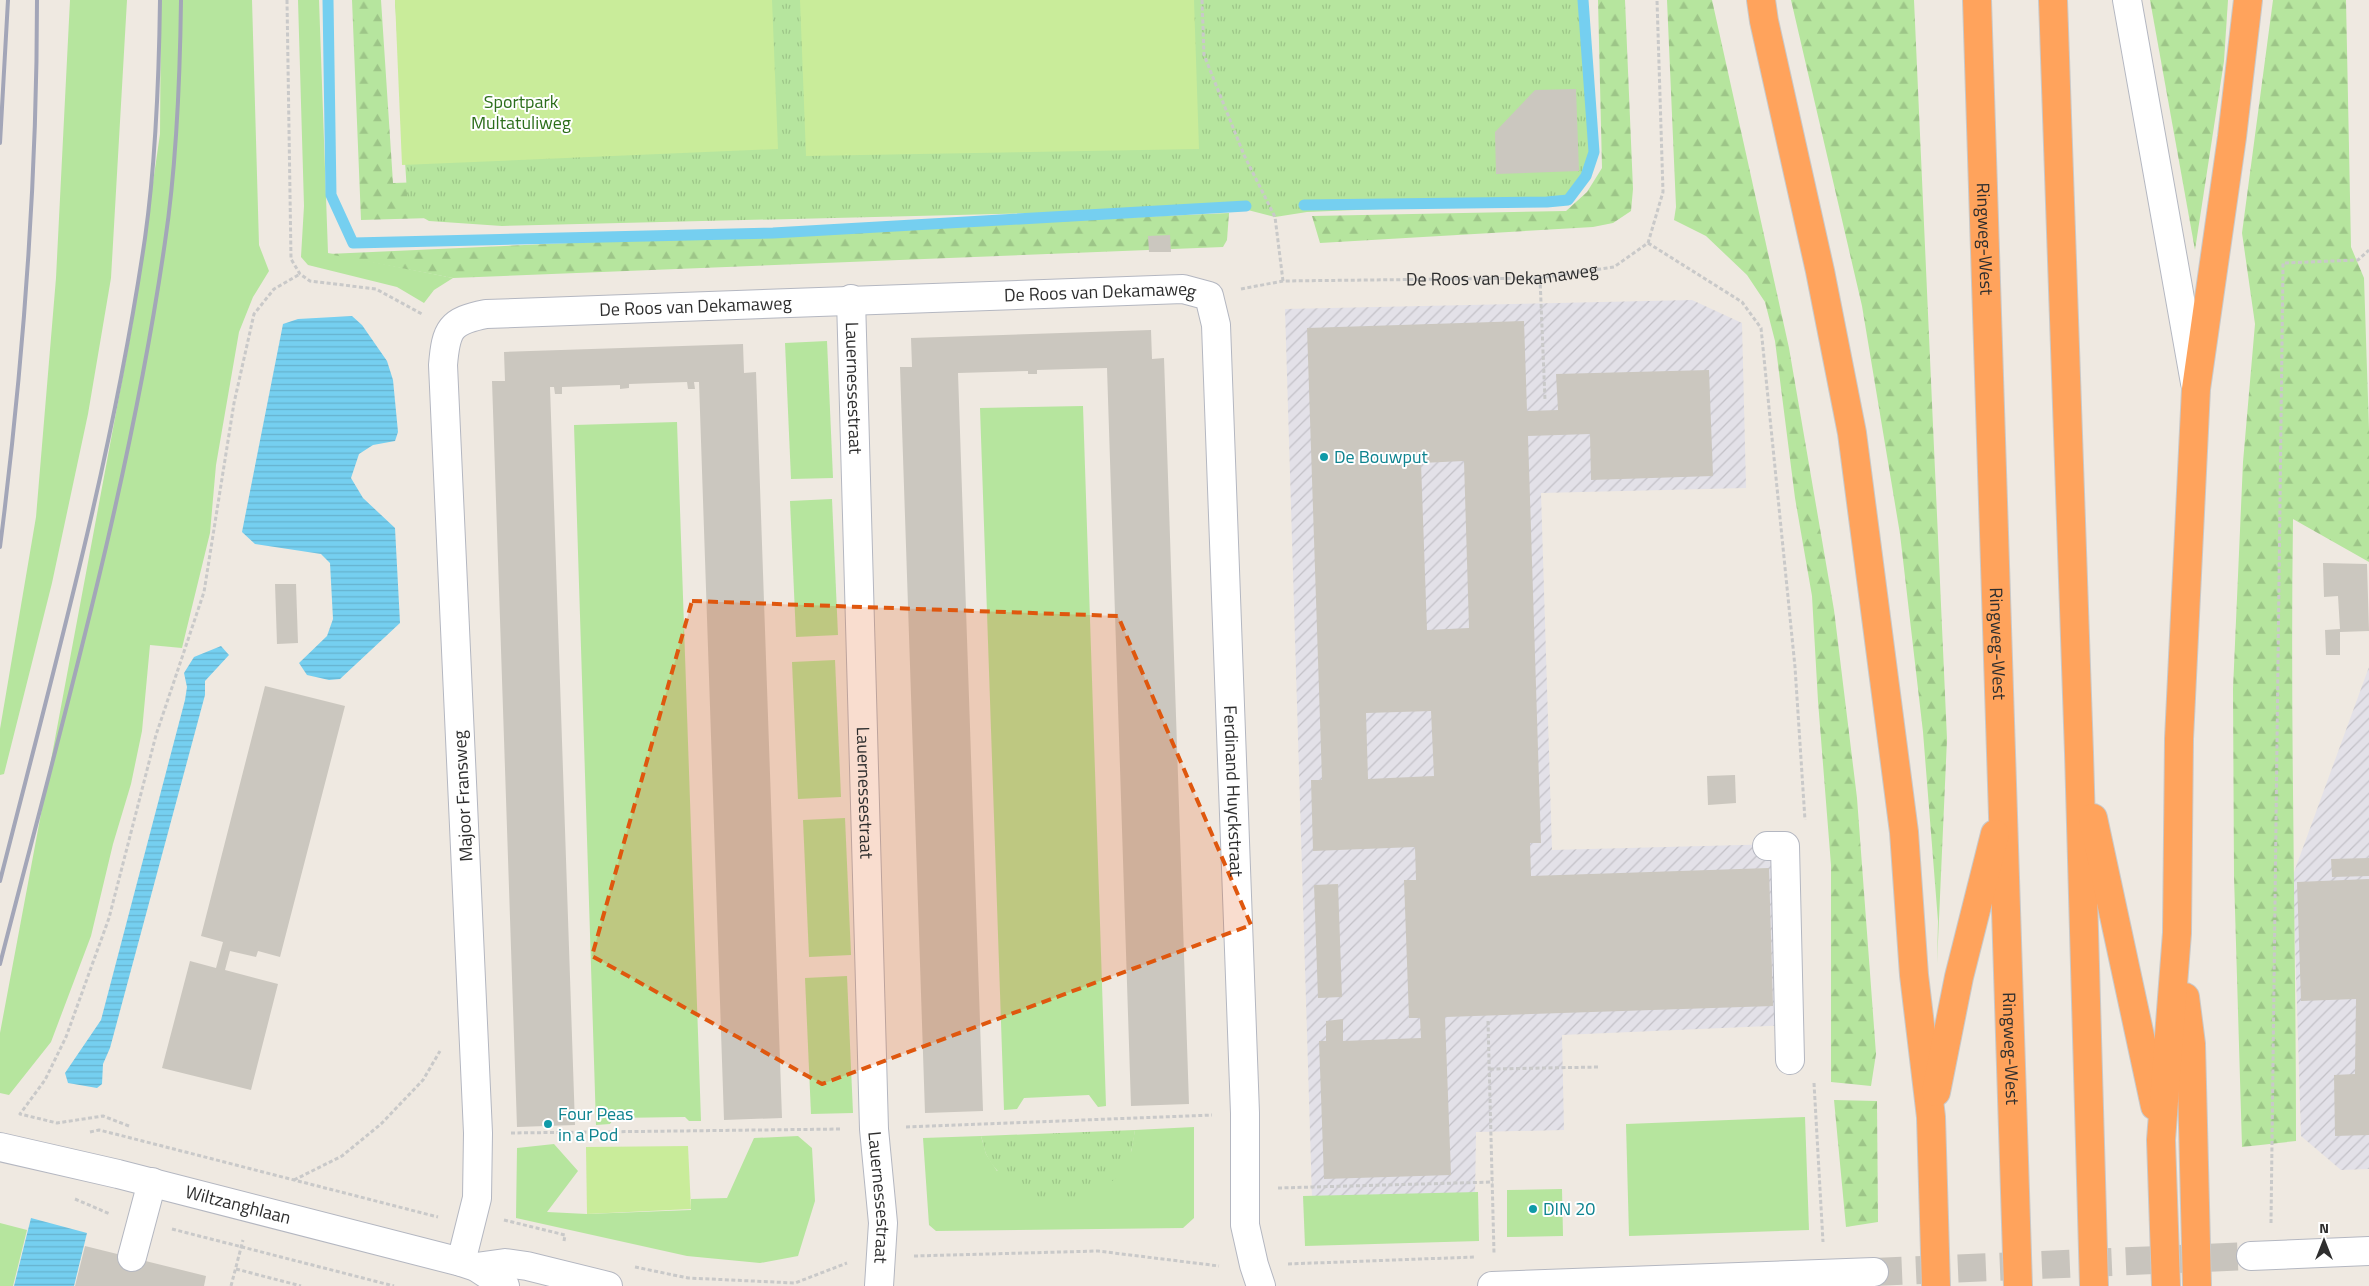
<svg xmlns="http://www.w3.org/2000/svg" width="2369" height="1286" viewBox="0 0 2369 1286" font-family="'Titillium Web',sans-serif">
<defs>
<pattern id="industrial-furrows" width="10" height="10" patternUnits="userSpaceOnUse" patternTransform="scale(1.25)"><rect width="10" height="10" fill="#e3e1e8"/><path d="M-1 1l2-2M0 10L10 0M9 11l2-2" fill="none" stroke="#c3c1c7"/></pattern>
<pattern id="forest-firs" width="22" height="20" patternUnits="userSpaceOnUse" patternTransform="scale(1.25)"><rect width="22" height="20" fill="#b6e59e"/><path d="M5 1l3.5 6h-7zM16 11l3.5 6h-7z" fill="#9dc588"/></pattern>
<pattern id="park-tufts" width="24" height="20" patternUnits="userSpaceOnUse" patternTransform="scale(1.25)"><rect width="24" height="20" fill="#b6e59e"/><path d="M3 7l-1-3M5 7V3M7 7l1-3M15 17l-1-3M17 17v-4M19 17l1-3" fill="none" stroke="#9dc588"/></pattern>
<pattern id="water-rules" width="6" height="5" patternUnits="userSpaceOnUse" patternTransform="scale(1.25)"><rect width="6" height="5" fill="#75cff0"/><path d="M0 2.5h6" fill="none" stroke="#66b2ce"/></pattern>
</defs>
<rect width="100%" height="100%" fill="#efe9e1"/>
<g fill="url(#industrial-furrows)">
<path d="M1692,300L1742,323L1746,488L1541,493L1552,850L1782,844L1789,1025L1562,1035L1564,1130L1476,1132L1475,1197L1312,1198L1285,309Z"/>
<path d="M2369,667V1169L2341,1170L2301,1136L2293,875Z"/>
</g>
<g fill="#b6e59e">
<path d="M70,0H127L111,278L88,414L52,583L4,774L0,775V729L36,517L56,278Z"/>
<path d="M161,0H252L259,245L269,271L253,297L239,332L216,465L210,533L182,648L150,645L142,731L131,784L113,844L91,936L51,1042L9,1095L0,1093V1033L132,327L160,134Z"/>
<path d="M298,0H319L328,253L453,278L434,290L424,303L397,287L308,265L301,257L304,206Z"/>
<path d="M827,341L833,478L791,479L785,343Z"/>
<path d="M1083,406L1106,1106L1098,1107L1089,1095L1024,1098L1017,1109L1004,1110L980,408Z"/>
<path d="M677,422L701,1121H689L685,1117L614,1118L610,1124L596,1125L574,425Z"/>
<path d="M832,499L838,635L796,637L790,501Z"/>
<path d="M835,660L841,797L798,799L792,662Z"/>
<path d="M845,818L851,955L809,957L803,820Z"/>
<path d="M847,976L853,1113L811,1114L805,978Z"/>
<path d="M1805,1117L1809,1230L1629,1236L1626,1124Z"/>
<path d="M1194,1127V1218L1183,1228L936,1231L929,1225L923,1138L981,1136L986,1154L997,1171L1131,1152L1135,1130Z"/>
<path d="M798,1136L812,1148L815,1201L798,1256L760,1263L687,1256L516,1218L517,1148L554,1144L578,1171L547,1212L587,1214L691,1210V1199L727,1198L754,1138Z"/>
<path d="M1562,1189L1563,1236L1507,1237V1190Z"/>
<path d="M1478,1192L1479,1241L1305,1246L1303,1196Z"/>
<path d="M0,1223L27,1230L13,1286H0Z"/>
</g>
<g fill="url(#forest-firs)">
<path d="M352,0H381L393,183L1228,157L1245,195L361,220Z"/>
<path d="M1598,0H1625L1633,189L1631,211L1613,223L1593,227L1320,243L1312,216L1566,211L1587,192L1602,168Z"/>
<path d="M1667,0H1712L1789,348L1834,610L1857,798L1876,1054L1871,1086L1831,1082V865L1818,701L1812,596L1795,498L1775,341L1765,302L1747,275L1706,236L1674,220L1676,207Z"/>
<path d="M1791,0H1914L1947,739L1937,964L1938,921L1923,732L1900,534L1862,306Z"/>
<path d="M2150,0H2228L2224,61L2195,250Z"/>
<path d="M2273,0H2346L2351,247L2364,278L2369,430V562L2293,519C2290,727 2296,934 2296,1141L2242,1147L2234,876L2233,689L2243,462L2255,324L2242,233Z"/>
<path d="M1229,213L1227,240L1223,247L453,278L328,254Z"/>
<path d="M1834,1100L1877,1101L1878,1222L1846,1227Z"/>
</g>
<g fill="url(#park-tufts)">
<path d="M395,0H1579L1593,166C1580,196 1577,194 1547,202L1307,212L1275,217L1240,208L502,226L429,221L408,209Z"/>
<path d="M1135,1130C1133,1145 1130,1164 1118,1176C1111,1184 1097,1189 1088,1193C1078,1196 1065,1201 1054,1200C1027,1197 998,1179 986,1154C984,1149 983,1142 981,1136Z"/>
</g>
<g fill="#c9ec9a">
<path d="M395,0H772L778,149L402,165Z"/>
<path d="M800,0H1194L1199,149L806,156Z"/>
<path d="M688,1146L691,1209L587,1214L586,1147Z"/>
</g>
<g fill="url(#water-rules)">
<path d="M352,316L362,325L387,361L393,380L398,432L395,441L373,445L359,454L351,478L363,498L395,528L400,623L340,679L329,680L307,675L299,663L327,636L333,619L330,563L321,554L255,544L242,532L283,324L298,319Z"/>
<path d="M221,646L229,655L205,681V695L110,1048L103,1064L102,1084L97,1088L68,1083L65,1073L101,1020L185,700L187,687L184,673L194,657Z"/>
<path d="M31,1218L87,1233L74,1286H14Z"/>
</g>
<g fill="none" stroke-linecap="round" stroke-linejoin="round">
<g stroke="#75cff0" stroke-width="11">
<path d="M328,0L331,195L353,243L773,233L1246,206"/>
<path d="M1304,205L1547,202L1568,200L1586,176L1594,152L1583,0"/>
</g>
</g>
<g fill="#cbc7bf" fill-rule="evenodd">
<path d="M1576,89L1579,171L1496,174L1495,132L1535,90Z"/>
<path d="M1170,235L1171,252H1149L1148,236Z"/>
<path d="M1524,321L1527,411L1558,410L1556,374L1709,370L1713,476L1591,480L1590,434L1528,436L1541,843H1530L1531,876L1769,868L1773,1006L1445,1017L1451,1175L1324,1179L1319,1041H1326V1021L1343,1019V1041L1421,1038L1420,1018H1409L1404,880H1416L1415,847L1313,851L1311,780H1322L1307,328ZM1464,461L1469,628L1427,630L1421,463ZM1431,711L1434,776L1368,779L1366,713Z"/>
<path d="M1151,330L1152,359L1164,358L1189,1104L1131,1106L1107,368L1037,370V374H1028V371L958,373L983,1111L925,1113L900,367H912L911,338Z"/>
<path d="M743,344L744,373L756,372L782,1118L724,1120L699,382H694L695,389H688L687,382L629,384V388L620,389V385L562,387V394H555L554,387H550L575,1125L517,1127L492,381H505L504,352Z"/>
<path d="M2323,563L2367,564L2369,631L2340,632V655H2326L2325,630L2340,629L2338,596L2324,597Z"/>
<path d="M275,584H296L298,643L277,644Z"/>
<path d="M265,686L345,706L280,957L258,951L256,957L230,951L225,970L278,984L251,1090L162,1068L190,961L216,968L223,942L201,936Z"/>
<path d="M1735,775L1736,803L1708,805L1707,776Z"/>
<path d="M2369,858V876L2332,877L2331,859Z"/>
<path d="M2369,879V1135L2335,1136L2334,1075L2355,1074L2356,999L2301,1001L2297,882Z"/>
<path d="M1338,884L1342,997L1318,998L1314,885Z"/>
<path d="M85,1246L206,1276L204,1286H75Z"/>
</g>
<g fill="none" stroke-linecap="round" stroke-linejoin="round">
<path stroke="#c8c4bd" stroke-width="28" stroke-dasharray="28 14" stroke-linecap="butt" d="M1874,1272L2251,1256"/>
<g stroke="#b4b7c1" stroke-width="30">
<g id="minor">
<path d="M2127,0L2195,383"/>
<path id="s2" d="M851,299L874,1129L883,1223L879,1286"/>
<path d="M1767,846H1785L1790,1060"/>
<path id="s3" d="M0,1147L118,1174L461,1262L476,1267L505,1286"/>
<path d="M2251,1256L2369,1251"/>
<path d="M132,1257L152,1182"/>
<path id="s4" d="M461,1262L477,1198L478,1133L443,365C446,329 450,321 486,314L1183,289L1209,296L1216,325L1245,1113V1225L1254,1265L1261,1286"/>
<path d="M476,1267L505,1263L527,1266L608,1286"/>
<path d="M1492,1286L1874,1272"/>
</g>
</g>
<g stroke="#c9c9c9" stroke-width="30">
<g id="highway">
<path d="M1761,0L1764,21L1820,271L1852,433L1904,832L1914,975L1931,1117L1936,1286"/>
<path id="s5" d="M1977,0L2018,1286"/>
<path d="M2053,0L2079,753L2094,1286"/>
<path d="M2093,818L2155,1106"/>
<path d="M2185,997L2191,1044L2197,1286"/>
<path d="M1936,1092L1959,977L1995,834"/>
<path d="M2166,1286L2161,1140L2177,933L2179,739L2196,389L2232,137L2248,0"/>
</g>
</g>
<g stroke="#c9c9c9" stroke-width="3" stroke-dasharray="4 2.5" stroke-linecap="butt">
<path d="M287,0L291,259L300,274L310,281L376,289L422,314"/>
<path d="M1202,0L1204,55L1244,155L1275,217L1283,281"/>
<path d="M1648,243L1742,302L1761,328L1795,667L1805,820"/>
<path d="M1540,278L1545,400"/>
<path id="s1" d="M1241,289L1283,281L1540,278L1614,267L1648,243L1663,192L1657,0"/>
<path d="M1488,1021L1494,1253"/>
<path d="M1490,1069L1599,1067"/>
<path d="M1814,1083L1823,1242"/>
<path d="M129,1126L103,1116L57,1123L20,1114L45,1080L66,1037L109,918L156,735L204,592L234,403L254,314L274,289L300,274"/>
<path d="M906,1127L1212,1115"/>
<path d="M90,1132L99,1130L127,1137L438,1217"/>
<path d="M511,1133L842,1129"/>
<path d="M294,1180L342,1156L381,1124L423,1080L440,1051"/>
<path d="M1278,1188L1493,1182"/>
<path d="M75,1199L110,1214"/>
<path d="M504,1220L565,1235L564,1241"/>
<path d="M2271,1223L2283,263L2358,260L2369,250"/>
<path d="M172,1229L394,1286"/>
<path d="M914,1256L1098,1251L1219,1266"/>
<path d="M1288,1264L1474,1257"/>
<path d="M635,1267L688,1278L795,1283L847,1263"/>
<path d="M236,1269L301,1286"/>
<path d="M231,1286L243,1240"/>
</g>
<use href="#minor" stroke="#fff" stroke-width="28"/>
<use href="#highway" stroke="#ffa35c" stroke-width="28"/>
<g stroke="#a3a6b8" stroke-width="4">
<path d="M0,143L8,0"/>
<path d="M0,547C23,366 37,183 37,0"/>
<path d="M0,881C54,668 113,456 145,238C156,160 159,79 160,0"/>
<path d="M0,964C61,726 130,485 165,242C177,162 180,80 181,0"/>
</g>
</g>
<path fill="#df570e" fill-opacity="0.2" stroke="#df570e" stroke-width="4" stroke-dasharray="10 6" stroke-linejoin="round" d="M692,601L1118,616L1251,925L822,1084L592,956Z"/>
<g fill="#0f9aa8" stroke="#fff" stroke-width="2">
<circle cx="1324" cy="457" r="5"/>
<circle cx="548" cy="1124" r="5"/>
<circle cx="1533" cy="1209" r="5"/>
</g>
<g text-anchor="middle" stroke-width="4" stroke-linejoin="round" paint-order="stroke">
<g font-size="18" fill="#2c6e1b" stroke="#fff">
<text x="521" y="108">Sportpark<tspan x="521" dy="21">Multatuliweg</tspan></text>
</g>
<g font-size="18" fill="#2e2e2e" stroke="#fff">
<text dy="6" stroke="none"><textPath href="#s5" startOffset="239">Ringweg-West</textPath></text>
<text dy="6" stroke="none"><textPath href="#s1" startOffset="262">De Roos van Dekamaweg</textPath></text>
<text dy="6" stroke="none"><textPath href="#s4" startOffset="1590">De Roos van Dekamaweg</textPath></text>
<text dy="6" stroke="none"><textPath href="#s4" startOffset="1185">De Roos van Dekamaweg</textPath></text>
<text dy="6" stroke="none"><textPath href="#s2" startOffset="89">Lauernessestraat</textPath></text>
<text dy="6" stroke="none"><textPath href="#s5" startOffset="644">Ringweg-West</textPath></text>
<text dy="6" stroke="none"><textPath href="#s4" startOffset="2196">Ferdinand Huyckstraat</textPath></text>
<text dy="6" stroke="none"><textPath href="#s2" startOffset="494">Lauernessestraat</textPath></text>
<text transform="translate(463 796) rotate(-93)" y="6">Majoor Fransweg</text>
<text dy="6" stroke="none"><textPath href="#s5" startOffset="1049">Ringweg-West</textPath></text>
<text dy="6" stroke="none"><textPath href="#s2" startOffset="899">Lauernessestraat</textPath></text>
<text dy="6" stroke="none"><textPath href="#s3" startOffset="245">Wiltzanghlaan</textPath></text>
</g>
<g font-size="18" fill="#0d838f" stroke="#fff" text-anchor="start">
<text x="1334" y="463">De Bouwput</text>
<text x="558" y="1120">Four Peas<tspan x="558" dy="21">in a Pod</tspan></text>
<text x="1543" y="1215">DIN 20</text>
</g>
</g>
<g transform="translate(2324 1241)" stroke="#ffffff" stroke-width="4" paint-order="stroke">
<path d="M0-4L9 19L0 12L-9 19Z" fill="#2e2e2e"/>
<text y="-8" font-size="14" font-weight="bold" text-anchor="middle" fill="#2e2e2e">N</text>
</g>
</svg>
